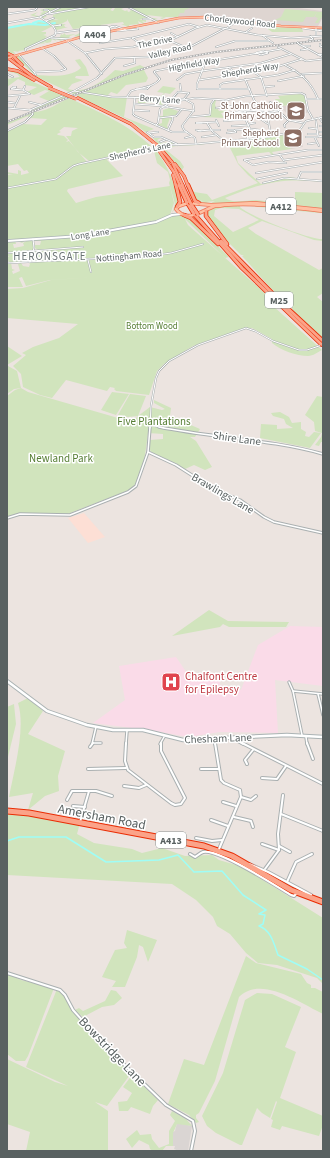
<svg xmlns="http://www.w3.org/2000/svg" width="330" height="1158" viewBox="0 0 330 1158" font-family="'Source Sans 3',sans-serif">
<rect width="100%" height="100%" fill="#ece4e0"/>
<path fill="#fddfd5" d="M84,513L105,537L88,543L68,518Z"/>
<path fill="#dad5d3" d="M177,1123L192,1126L188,1151H179L174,1149L175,1146H173V1132L175,1131Z"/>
<g fill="#ded5d1">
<path d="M151,7H299V8L323,11V17L318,26H290L212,16L176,18L144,13L137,11Z"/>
<path d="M307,104L309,112L304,114H287L280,106Z"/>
<path d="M298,132L303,147L291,149L283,135Z"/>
</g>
<path fill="#fadbe8" d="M290,626L323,627V686L275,680L278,733L220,732L188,737L155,731L93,723L125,700L119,666L176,657L189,676L219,673L220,685L241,690L258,645Z"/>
<g fill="#d1e4bd" fill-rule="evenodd">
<path d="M50,7L59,9L60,7H92L87,9L93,7H114L110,10L113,11L115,8L127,7L121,9L125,11L128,10L127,11L129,12L132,9L128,7H192L185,10L184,13H180L178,17H182H166L162,19L160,18L164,17L147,15L151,18H158L154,19L161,21L156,22L146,18L139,20H146V22L142,21L147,26L145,25L143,26L131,28L145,25L138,21L139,24L129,25L130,28L129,29L126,26L121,24H124L123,22L100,25L106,29L100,30L102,32L123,29L74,38L77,37L74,36L85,30H83L86,29L89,34L96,32H88L93,31L88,30L92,27L73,29L67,19V21L61,24H66L64,25L65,27H68L57,30L53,28H55L53,26L41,32H46V34L43,35L47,36L45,38L51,39L60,37L61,34L63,35L64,33L66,35L76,34L70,36L69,38H71L60,39L62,41L68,40L62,41L55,39L56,41L52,39L51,42L47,43L43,42L45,44C36,42 33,48 25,48V50L18,51L19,52L13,51L16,54L7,52V27L22,24H37L35,22H46L50,19L59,20L53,18V15L59,13L49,14L48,12H45L47,14L45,15L47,16L42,19L30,15L38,12L34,15L39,16L42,14L40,13L44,12L40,10Z"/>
<path d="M285,9L323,12V15L318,23H315L318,18L315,17L317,12L314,17H306L303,22L275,20L281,17Z"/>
<path d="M269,27L302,28L303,32H272L268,29Z"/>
<path d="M19,55L37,75C51,76 69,78 81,68L75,60L80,59L86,67L89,76H76L75,78L83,80L72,84L68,89C86,94 102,82 115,70L123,71L140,65L146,68L144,70L148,78L146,82L126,85L117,94L111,92L107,96L127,97L124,117L154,129L146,132L153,138H161L157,140L161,143L173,142L176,143L160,146L153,138L131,121L37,77L16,58V56Z"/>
<path d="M7,69L19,72L32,80L31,81L68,97L31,111L49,101L39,97L49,91L45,90L34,95L27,92L37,87L25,85V82L18,79L7,87V79L20,77L17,74L7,71Z"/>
<path d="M163,86L176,88L170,94L165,93L163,95L165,96L163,98L171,101H166L162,105L157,103V101L153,103H136H138L139,99L136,98L141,97L143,99L165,101L160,97L164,93L157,92Z"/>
<path d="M300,94L305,95L307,104L280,106L275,99H280L278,96Z"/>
<path d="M69,98C99,112 128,124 152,147L89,161L78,152L66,136H71L72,131L78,128L64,127L59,131L61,132L57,134L58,135L64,136L68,140L66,142L69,141L87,162L77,165L153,148L155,149L109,158L107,160L123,176L68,189L67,191L76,203L96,197L170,186L174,203L170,215L158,221L120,229L156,222L170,216L181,215L189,218L229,257L225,258L185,219L188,225L267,295L273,302L272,305L322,350C318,352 313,356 308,356C297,356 280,350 272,343V339L252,328H245L193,346L164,364L157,371L149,395L116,391L114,389L117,386L115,388L110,387L107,391L66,380L52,398L40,395L23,387L21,374L13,366L26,355L22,353L33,347L59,338L78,324L7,318V289L23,288L51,280L115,276L50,280L26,286L22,277L19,278L23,287H7V270L8,268H7V263H9L7,257L10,256H7V241L12,240L7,241V190L12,187L7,188V175H13L7,174V172L18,174V170L21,171V175L29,173L27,170L24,171L18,164L7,166V131L23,124L41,125L47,119L29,118L28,116L7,125V123L37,111L36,112C50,110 58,103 69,98ZM32,238L51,239L34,240V241H41L40,245H35V248L38,250H34L30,258H35L32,259L35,260L34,262L31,261L28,262L30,264L29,267L23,266L21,263L18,264L20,271L13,274L12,271L15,270L12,269L11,262H24V259L29,256V251L33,250L34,244L32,239L28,240L23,243L24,246L14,248L13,244H16L15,240L22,243L26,240L24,239Z"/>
<path d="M214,100H216L215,105L219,111L226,110L228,112L221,113L224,118L203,117L211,114V104Z"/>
<path d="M169,108L178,111L176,115L165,116L166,118H172L171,121L170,118L167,126L168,128L170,126L167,129L162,126L157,125L162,123V119H160V116H163V110Z"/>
<path d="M283,135L291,149L272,152L274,155H272L269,152L236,156L238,163L261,184L289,177L323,182C293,179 274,180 245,190C239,193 231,195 225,198C233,204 247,200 256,200C269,201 282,203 295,204V192L323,193V209L255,202L214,205L209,207L207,204L196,200L211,203L215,201L206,202L195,199C186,179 177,160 160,147L197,145ZM227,142L238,164L248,175L258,183L212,200L207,194L194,192L182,170L184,167L180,161L165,149L177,146Z"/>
<path d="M156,150C168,167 176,184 178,204L172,213L175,204L169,183L170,180L168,172L157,163L154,151Z"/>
<path d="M250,204L323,212L319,213L240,205V207C249,216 310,240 323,239V241L314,240L262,221L248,228L256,234L319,270L323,268V293L317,297L323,302V340L293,311L292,308C273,293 259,274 242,256L244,255H241L225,239L208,216V211L215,206L236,205L238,207L237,205ZM221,208L239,209L259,220L233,232L214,216L215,210Z"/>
<path d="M7,346L22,356L7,365Z"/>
<path d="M8,366L17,371L21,388L28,392L132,422L131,423L138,416L128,417L118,415L130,394L146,396L138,416L150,407L162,410L165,409L154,403V400L171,408L170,416L200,429L195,437H190L196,441L212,467L205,470L194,465L185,469L177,464L151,452L150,450V440L163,439V434L148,433C146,447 144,474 135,485C134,488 130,489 127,491L65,515L20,514L7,518V396L15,390L21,388L14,389L7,394V367Z"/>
<path d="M112,392L129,394L116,415L101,410Z"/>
<path d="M317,396L323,397V442H321L319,446L315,445L321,437L322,433L315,431L314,422L305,415Z"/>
<path d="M280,412L289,417L292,423L301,422V429L306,432L305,436L309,437L314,432L321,433L310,448L260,438L261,424L277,425V429L293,428L286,424L284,419L273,416L271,413Z"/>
<path d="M209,610L228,621L289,622L286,627H229L223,624L220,627L172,636Z"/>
<path d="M28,698L43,711L28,734L65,751L58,776L59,791L45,796L28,810L33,793L9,797C14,770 26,729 18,703Z"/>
<path d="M14,704L16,724L7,761V707Z"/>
<path d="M7,811L80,823L77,834L94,843L132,849L142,853L162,848L185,856L212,855L219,860L236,865L250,872L323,918V984L317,978L277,965L258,963L246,953L230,934L217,926L213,917L196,900L172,884L7,875Z"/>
<path d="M127,930L157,940L148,962L143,947L139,945L137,957L125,987H112L116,981L102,977L115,950L127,948L124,943Z"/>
<path d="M246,956L256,963L301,974L307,983L311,985V988H315L323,992V1014C300,1003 261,975 239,997L215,1081L199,1113L196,1115V1118L199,1122L196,1123L189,1115L168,1104L184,1059L204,1065Z"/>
<path d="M7,973L21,980L54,988L28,1056L25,1061H16L7,1054Z"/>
<path d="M57,989L60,990C81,1020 106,1046 132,1072L107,1106L95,1102L108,1111V1151H26L30,1132L7,1124V1059L55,1082L68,1086L26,1067Z"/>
<path d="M111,990L116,991L122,998L114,1005L102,1007L83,1017L75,1010L79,1008L83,1011L105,1001Z"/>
<path d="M257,993L272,994L301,1007L285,1047L296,1052L280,1098L323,1116V1125L319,1136L282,1126L280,1130L271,1127L273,1120L271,1119L277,1102L276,1101L270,1118L262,1113L257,1108L242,1145H240L216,1133L207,1126L202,1116L223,1073L245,1000Z"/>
<path d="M132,1075L158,1100L153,1106L150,1114L131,1107L128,1111H119L118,1102L127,1101L132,1093L123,1087Z"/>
<path d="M172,1111L186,1119L192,1126L177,1124L173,1133V1146H166L162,1151H153L150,1149L149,1145L139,1140L132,1148L126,1139L137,1130L140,1135L151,1134L152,1139L159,1148L169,1144V1131L175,1121L170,1115Z"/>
</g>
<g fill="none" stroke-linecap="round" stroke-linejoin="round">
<path stroke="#9ffdf6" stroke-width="1.5" d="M7,841L19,837H66L106,862L159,860L178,855L194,872L222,871L243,895L266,910L259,914L265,915L263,924L259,926C271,930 274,944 278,955L307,969L323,980"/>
<g stroke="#9ffdf6" stroke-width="2">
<path d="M33,23L39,21L49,23"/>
<path d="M7,28L29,24L45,25L55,23"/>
</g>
<g stroke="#aab0b1" stroke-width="2">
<g id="street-far2">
<path d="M128,7L159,23"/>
<path d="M44,10H48L50,12"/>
<path d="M7,14L35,10L37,8L36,7"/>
<path d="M49,14L89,7"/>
<path d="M143,19H151"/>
<path d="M46,21L54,18"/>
<path d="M7,23L40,17"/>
<path d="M53,26L61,25H59"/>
<path d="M113,26L108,28L115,26L126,30"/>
<path d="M316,27V35"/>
<path d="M227,28L237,21"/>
<path d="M302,28L323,31"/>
<path d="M117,31L138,29V27"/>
<path d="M246,32L252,28"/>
<path d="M56,33L86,29L81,30"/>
<path d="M171,33L178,37"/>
<path d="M262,35L273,43"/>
<path d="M51,38L72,39"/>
<path d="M66,40L85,53L102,74"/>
<path d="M168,40L187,48"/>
<path d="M309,40L313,39L310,36"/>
<path d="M100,43L131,38"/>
<path d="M141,44L132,38L189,24L199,27"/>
<path d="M299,44L323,57"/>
<path d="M320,44V46L323,47"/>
<path d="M303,46H310"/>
<path d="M216,47L235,41H269"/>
<path d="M278,47L306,61L323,59"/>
<path d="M301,50L308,49"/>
<path d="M26,51L25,49L29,47L55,35L56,31L53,26L40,17L61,7"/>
<path d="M264,51L268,53L261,55L256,53Z"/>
<path d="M85,53L105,49L133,47L156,40L173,39L196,28L207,25L258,35L291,38L323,36"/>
<path d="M19,55L34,72"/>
<path d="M318,55L323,54"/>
<path d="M201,62L204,66L197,84V89H250"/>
<path d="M285,65C301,73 311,82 318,99"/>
<path d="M124,66L135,63L134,57"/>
<path d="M228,67L236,73"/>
<path d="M202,71L261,63L291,54"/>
<path d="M252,71L261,77L267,96"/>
<path d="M7,74L13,77"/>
<path d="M302,74L323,73"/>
<path d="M36,75L34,72L60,71L66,69L54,56L42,48"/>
<path d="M245,79L254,100L268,118L270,130L275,136"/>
<path d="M177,80L185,74L202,71"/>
<path d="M199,80L270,69L302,59"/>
<path d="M278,81L304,76"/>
<path d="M180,84L181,91"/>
<path d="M25,86L23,90L30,94"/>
<path d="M13,87H16L14,88Z"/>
<path d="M264,87L274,86"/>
<path d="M13,88L11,89L23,90"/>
<path d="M136,89H147L150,86"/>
<path d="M220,89V85L223,83L278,75L295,70"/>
<path d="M74,91L97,78L115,58L149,57L165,52L188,48L226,28"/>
<path d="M178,92L189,93L184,99H172Z"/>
<path d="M7,96L29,94"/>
<path d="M127,97L131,91C141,87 153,88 160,79L154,72L155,71C197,62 239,57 281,49"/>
<path d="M135,97L133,114L135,116L172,132H187"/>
<path d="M306,99H323"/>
<path d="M186,100L193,104L194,110L182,126L184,130L195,138L196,144"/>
<path d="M7,102L15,103"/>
<path d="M29,102L41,105"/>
<path d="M270,102L288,120L303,123"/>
<path d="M135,104L163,106"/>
<path d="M162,107H168L165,105"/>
<path d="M168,107L194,111"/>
<path d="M7,108L30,110"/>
<path d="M14,108L20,96"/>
<path d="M216,108L257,103"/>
<path d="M30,110L74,91L112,97L163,98L177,101L195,98L226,100L246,96L301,93L305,95L308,110L313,119"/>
<path d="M133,110L149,111"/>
<path d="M244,111L246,112L230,113Z"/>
<path d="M246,111L262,110"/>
<path d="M264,113L278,111"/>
<path d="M267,116L259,118L268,124"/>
<path d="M190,117L210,115L211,104L214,100"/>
<path d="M159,118L176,116L182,109"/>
<path d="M319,118L323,123"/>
<path d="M216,120L219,126"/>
<path d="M224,121L246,119"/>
<path d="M316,121L318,136L323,137"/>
<path d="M202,123H196L217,122"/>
<path d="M207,123L212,131L223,140"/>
<path d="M249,124L255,123"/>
<path d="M156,125L158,123L160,109L172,101"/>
<path d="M232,126L249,125"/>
<path d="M320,126H323"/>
<path d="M285,127L284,125L288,121"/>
<path d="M309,128L317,129"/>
<path d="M251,129L259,130"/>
<path d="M168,130L173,119L172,117"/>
<path d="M196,130L201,131"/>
<path d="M212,130H220"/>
<path d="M235,130L250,129L245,118"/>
<path d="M245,130L248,139"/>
<path d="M7,131L25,122L33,114L30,110"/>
<path d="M198,131L211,130"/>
<path d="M147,132L154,137H161L177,144"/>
<path d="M320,132H323"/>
<path d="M149,133L158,132"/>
<path d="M227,133L236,132L234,130H228"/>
<path d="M308,134H318"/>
<path d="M247,135H258"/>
<path d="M202,137L216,135"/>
<path d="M306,137H318"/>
<path d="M185,138L192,136"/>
<path d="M315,138L319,146"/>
<path d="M160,142L165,140"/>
<path d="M308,144L316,143"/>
<path d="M279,154L284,161"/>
<path d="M284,160L323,155"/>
<path d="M286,163L269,162L253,165L244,160L308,150H323"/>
<path d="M256,173L323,162"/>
<path d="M257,179L287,173"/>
<path d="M298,179L301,172H323"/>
<path d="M263,183L284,178L323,181"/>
<path d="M7,188L56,179L73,166L79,164L166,145L196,144L268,137L299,131L306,121L323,117"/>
<path d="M7,253L83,247"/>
<path d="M88,260L91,272"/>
<path d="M30,262L34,248L33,239"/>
<path d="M7,263L150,256L171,253L203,244"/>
<path d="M150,425L164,428"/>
<path d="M150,428L151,406L156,378L159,371L169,361L198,345L246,328L255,331L273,341L299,350H307L322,345"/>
</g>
</g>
<g stroke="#aab0b1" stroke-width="3.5">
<g id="street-far1">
<path d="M159,427C213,438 270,439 323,454"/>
<path d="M148,452L176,465L212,488L240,500L264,517L274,522L323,533"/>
<path d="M7,518L20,514L70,515L128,492L136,486L148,452L150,427"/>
<path d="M289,682L293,691L302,735"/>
<path d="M293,691L323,694"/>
<path d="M318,694L323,715"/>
<path d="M306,737L307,744"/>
<path d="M232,738L243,744"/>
<path d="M214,740L215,744"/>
<path d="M93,743H101"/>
<path d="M92,744L96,727"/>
<path d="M126,744L127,731"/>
<path d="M160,744L164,737"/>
</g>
</g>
<g stroke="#aab0b1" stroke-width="4">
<g id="street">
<path d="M126,743L125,761L128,770L171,803L175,805L181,804L185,798L161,751V743"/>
<path d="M215,743L221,780L224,783L240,790L241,797L219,849"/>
<path d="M242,743L323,784"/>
<path d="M307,743L313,759"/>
<path d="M90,747L93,743"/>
<path d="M247,764L245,760L253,750"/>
<path d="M88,769L126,768"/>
<path d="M201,769H219"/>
<path d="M262,778L277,779L286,766"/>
<path d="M124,786L139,788L146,785"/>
<path d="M241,797L251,800L256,796"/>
<path d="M67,800L72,791H96L112,796"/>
<path d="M223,802L236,806"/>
<path d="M73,806L85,807"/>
<path d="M281,814L323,831"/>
<path d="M234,817L251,821L253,827"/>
<path d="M211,820L228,826"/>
<path d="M80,822L89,791"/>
<path d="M196,838L212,841L222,840"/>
<path d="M262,844L279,850"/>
<path d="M279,846L290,852"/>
<path d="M190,854L195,857C197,856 200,853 203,852C218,848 276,886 291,895L294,896L296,894"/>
<path d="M249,864L268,872L311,895"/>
<path d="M265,869L279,850L278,834L283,795"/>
<path d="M287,882L296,862L312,854"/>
<path d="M7,973L60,990L65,995L73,1010L108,1049L166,1105L193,1121L195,1131L191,1151"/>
</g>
</g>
<g stroke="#abb3b4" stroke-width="3.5">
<path id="secondary-far1" d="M7,241L80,236L156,222L172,215L181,214"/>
</g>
<g stroke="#abb3b4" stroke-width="4.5">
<path id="secondary" d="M7,681L47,711L87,725L113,730H143L183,740L287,735L323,737"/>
</g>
<g stroke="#ef7657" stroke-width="2.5">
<path id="primary-far1" d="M11,57L81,37L179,18L206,17L281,26L323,28"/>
</g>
<g stroke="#ef7657" stroke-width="4">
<path id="primary" d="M323,210L255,203L211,205L188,203L179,206L176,209C187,224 203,210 215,206C218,206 221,206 224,205C257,202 290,208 323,211"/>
</g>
<g stroke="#e92c04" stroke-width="3.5">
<g id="highway-far2">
<path d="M7,53L13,56"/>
<path d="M7,57L32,76L51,87"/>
<path d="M14,57L22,65"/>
<path d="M7,69L18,71L34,80"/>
<path d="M78,98L131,124L158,146"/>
<path d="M159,147L172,162L183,186"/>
<path d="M160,152L174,172L180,186"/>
<path d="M175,164L184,176L188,186"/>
<path d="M173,175L176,186"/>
</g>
</g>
<g stroke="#e92c04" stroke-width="4.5">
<g id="highway-far1">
<path d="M176,185L180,202L177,207"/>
<path d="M179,185L187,203"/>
<path d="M182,185L190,202"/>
<path d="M188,185L195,201L199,203"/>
<path d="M188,204L194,214"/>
<path d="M191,204L197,213"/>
<path d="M206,211V216L227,244"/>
<path d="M184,215L191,218L218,244"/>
<path d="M195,215L242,268L321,344"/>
<path d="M221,241L283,304L323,341"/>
</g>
</g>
<g stroke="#e92c04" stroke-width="7">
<path id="highway" d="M7,811L29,813L204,846L232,856L291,890L323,902"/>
</g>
<use href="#street-far2" stroke="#fff" stroke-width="1"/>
<use href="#street-far1" stroke="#fff" stroke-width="1.5"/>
<use href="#street" stroke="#fff" stroke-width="2"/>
<use href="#secondary-far1" stroke="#fff" stroke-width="2"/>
<use href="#secondary" stroke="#fff" stroke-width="2.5"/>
<use href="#primary-far1" stroke="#fec1a4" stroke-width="1.5"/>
<use href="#primary" stroke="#fec1a4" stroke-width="2.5"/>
<use href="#highway-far2" stroke="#fba389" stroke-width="2.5"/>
<use href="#highway-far1" stroke="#fba389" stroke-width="3"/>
<use href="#highway" stroke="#fba389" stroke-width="5"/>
<g stroke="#aeafaf" stroke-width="2">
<path id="rail" d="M7,122L124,75L171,60L216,52L323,40"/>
</g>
<use href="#rail" stroke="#fff" stroke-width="1" stroke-dasharray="1.5" stroke-linecap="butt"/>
<g stroke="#aab0b1" stroke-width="2" stroke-linecap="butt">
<path id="street-bridge" d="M297,42L299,44"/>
</g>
<g stroke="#ef7657" stroke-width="2.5" stroke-linecap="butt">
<path id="primary-bridge" d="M7,58L11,57"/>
</g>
<g stroke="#e92c04" stroke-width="3.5" stroke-linecap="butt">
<path id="highway-bridge-far1" d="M49,88L76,99"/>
</g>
<g stroke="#e92c04" stroke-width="4.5" stroke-linecap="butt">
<g id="highway-bridge">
<path d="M190,202L191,204"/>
<path d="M197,213L198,215"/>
<path d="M321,344L323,345"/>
</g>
</g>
<use href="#street-bridge" stroke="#fff" stroke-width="1"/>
<use href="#primary-bridge" stroke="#fec1a4" stroke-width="1.5"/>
<use href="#highway-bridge-far1" stroke="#fba389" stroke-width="2.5"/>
<use href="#highway-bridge" stroke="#fba389" stroke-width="3"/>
</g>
<defs>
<g id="school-square" transform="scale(1)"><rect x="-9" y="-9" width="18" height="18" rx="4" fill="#8d6e63" stroke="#fff"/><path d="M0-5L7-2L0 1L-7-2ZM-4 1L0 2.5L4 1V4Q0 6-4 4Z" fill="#fff"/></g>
<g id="hospital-square" transform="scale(1)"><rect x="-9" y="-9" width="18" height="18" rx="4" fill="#e0444e" stroke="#fff"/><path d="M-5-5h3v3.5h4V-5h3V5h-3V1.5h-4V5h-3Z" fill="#fff"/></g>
</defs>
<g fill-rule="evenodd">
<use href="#school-square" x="296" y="111"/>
<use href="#school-square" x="293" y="138"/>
<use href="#hospital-square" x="171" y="682"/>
</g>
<g text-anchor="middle" stroke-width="3" stroke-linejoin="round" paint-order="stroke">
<g font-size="9" fill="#596161" stroke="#fff">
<text transform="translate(240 21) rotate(6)" y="3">Chorleywood Road</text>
<text transform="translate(155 42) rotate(-12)" y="3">The Drive</text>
<text transform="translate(170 51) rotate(-13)" y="3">Valley Road</text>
<text transform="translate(194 64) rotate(-10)" y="3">Highfield Way</text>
<text transform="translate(250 70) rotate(-9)" y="3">Shepherds Way</text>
<text transform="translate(160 99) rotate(4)" y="3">Berry Lane</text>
<text transform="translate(140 151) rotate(-12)" y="3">Shepherd's Lane</text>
<text transform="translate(90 234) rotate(-9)" y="3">Long Lane</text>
<text transform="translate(129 256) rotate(-5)" y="3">Nottingham Road</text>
</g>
<g font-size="9" fill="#785e54" stroke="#fff" text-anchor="end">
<text x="282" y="109">St John Catholic<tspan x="282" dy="10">Primary School</tspan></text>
<text x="279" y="136">Shepherd<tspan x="279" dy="10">Primary School</tspan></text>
</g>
<g font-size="9" fill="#567e34" stroke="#fff">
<text x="152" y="329">Bottom Wood</text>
</g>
<g fill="#fff" stroke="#8b9090" stroke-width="1">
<rect x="80" y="26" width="30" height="16" rx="3"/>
<rect x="266" y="198" width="30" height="16" rx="3"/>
<rect x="265" y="292" width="28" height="16" rx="3"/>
<rect x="156" y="832" width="30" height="16" rx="3"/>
</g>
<g font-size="10" font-weight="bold" fill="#596161">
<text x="95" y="38">A404</text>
<text x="281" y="210">A412</text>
<text x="279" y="304">M25</text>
<text x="171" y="844">A413</text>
</g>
<g font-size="11" letter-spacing="1" fill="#6a7373" stroke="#fff">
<text x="50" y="260">HERONSGATE</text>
</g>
<g font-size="11" fill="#567e34" stroke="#fff">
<text x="154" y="425">Five Plantations</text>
<text x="61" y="462">Newland Park</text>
</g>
<g font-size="11" fill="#596161" stroke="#fff">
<text transform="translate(237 438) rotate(8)" y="4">Shire Lane</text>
<text transform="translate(223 493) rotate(30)" y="4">Brawlings Lane</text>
<text transform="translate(218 738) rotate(-2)" y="4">Chesham Lane</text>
</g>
<g font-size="11" fill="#be3a42" stroke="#fff" text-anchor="start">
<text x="185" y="680">Chalfont Centre<tspan x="185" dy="13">for Epilepsy</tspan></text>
</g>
<g font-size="13" fill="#596161" stroke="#fff">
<text transform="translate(102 816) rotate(11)" y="5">Amersham Road</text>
<text transform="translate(113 1051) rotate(46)" y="5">Bowstridge Lane</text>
</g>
</g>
<rect width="330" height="1158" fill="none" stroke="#596161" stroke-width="16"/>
</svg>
